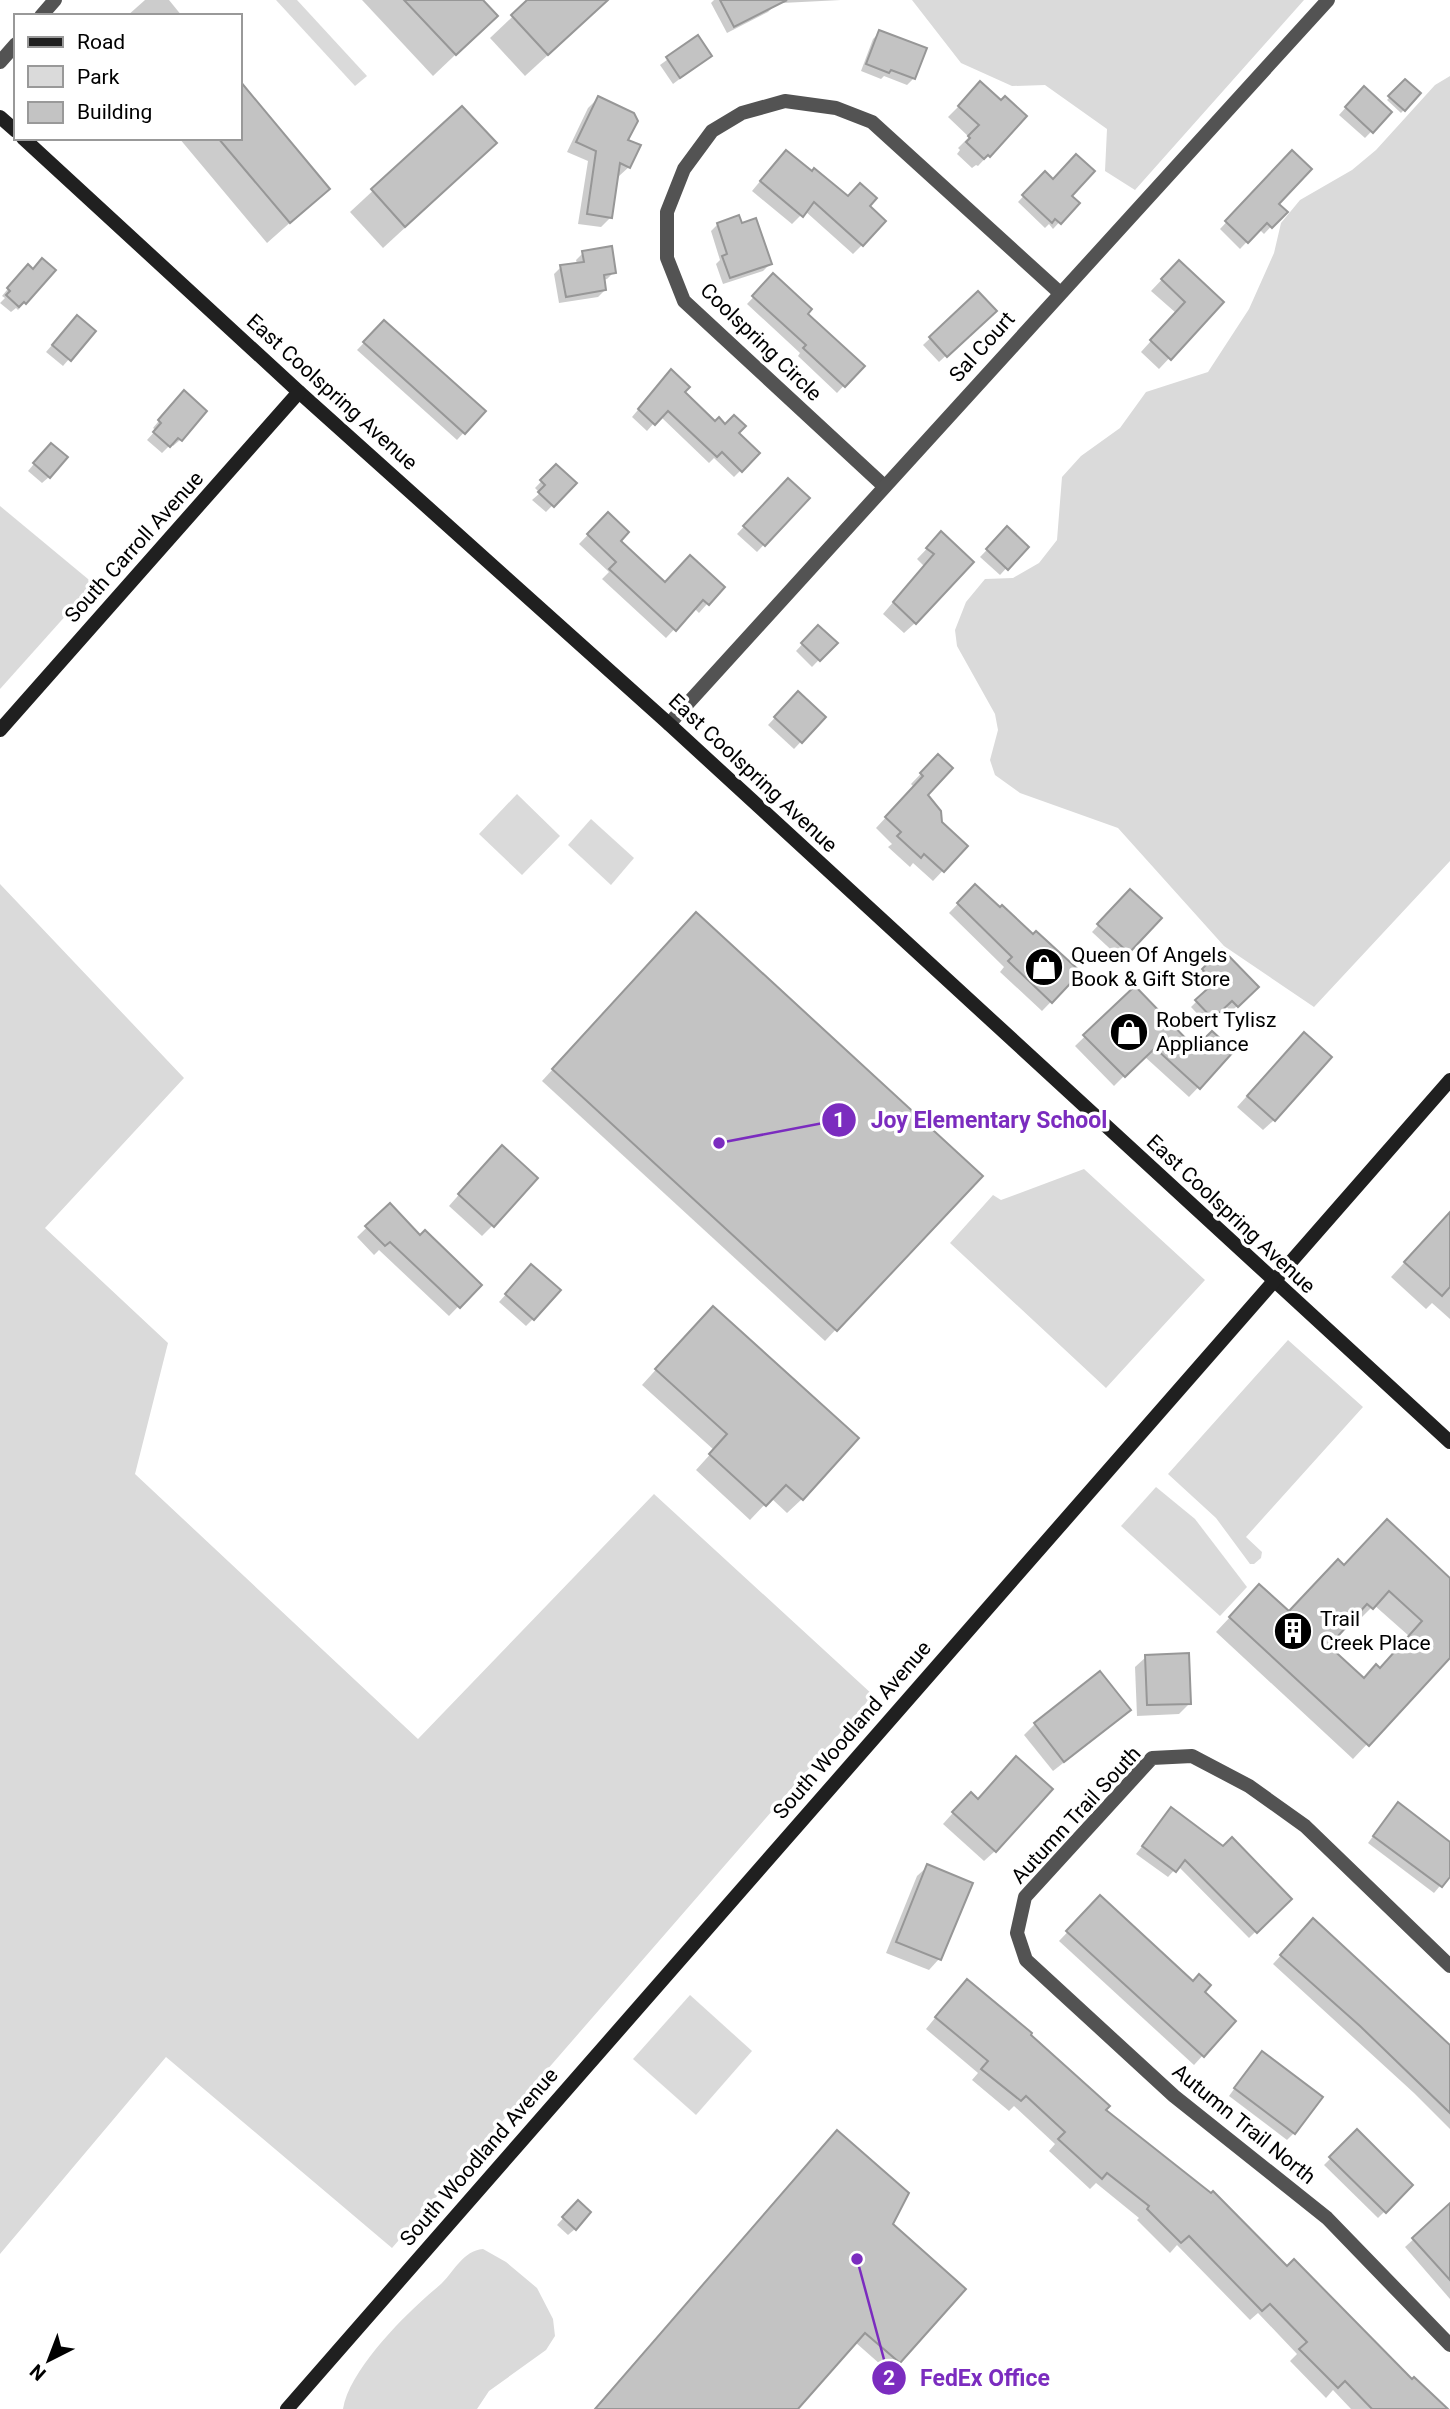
<svg xmlns="http://www.w3.org/2000/svg" width="1450" height="2409" viewBox="0 0 1450 2409" font-family="Roboto,sans-serif">
<rect width="100%" height="100%" fill="#fff"/>
<g fill="#dadada">
<path d="M276,0H297L367,76L355,86Z"/>
<path d="M912,0H1304L1135,190L1105,171L1107,129L1045,85L1012,86L961,63Z"/>
<path d="M1450,76V861L1314,1007L1224,946L1118,828L1020,793L995,775L990,760L998,730L995,714L957,646L955,630L966,602L985,579L1013,578L1039,563L1057,540L1062,477L1081,456L1120,428L1146,392L1208,372L1249,309L1274,253L1281,223L1300,200L1352,170L1376,150L1435,85Z"/>
<path d="M0,506L94,584L0,689Z"/>
<path d="M517,794L560,836L522,875L479,834Z"/>
<path d="M591,819L634,858L611,885L568,845Z"/>
<path d="M0,884L184,1078L45,1228L168,1343L135,1474L418,1739L654,1494L873,1695L392,2248L166,2057L0,2254Z"/>
<path d="M1084,1169L1205,1280L1106,1388L950,1243L993,1195L1001,1200Z"/>
<path d="M1288,1340L1363,1407L1246,1537L1262,1552L1261,1558L1254,1564H1250L1216,1518L1168,1474Z"/>
<path d="M1156,1487L1195,1519L1247,1587L1220,1616L1121,1526Z"/>
<path d="M690,1995L752,2051L696,2115L633,2059Z"/>
<path d="M483,2249L506,2262L537,2288L553,2319L555,2336L546,2350L489,2391L477,2409H343C349,2372 398,2322 426,2297C431,2292 437,2288 442,2283C455,2270 463,2251 483,2249Z"/>
</g>
<g fill="#0003" fill-rule="evenodd">
<path d="M145,0H169L182,16H127Z"/>
<path d="M362,0H481L474,37L433,76Z"/>
<path d="M530,0H608L525,76L490,38Z"/>
<path d="M714,0H772L775,5L768,12L727,33L711,3Z"/>
<path d="M782,0H841L782,3Z"/>
<path d="M880,32L914,78L907,85L884,76L881,79L861,71L873,39Z"/>
<path d="M697,38L710,56L673,84L660,65Z"/>
<path d="M1405,81L1418,94L1401,113L1387,100Z"/>
<path d="M240,84L328,189L267,243L179,138H240Z"/>
<path d="M970,95L1001,103L1025,116L978,166L976,165L972,168L957,154L960,150L958,148L969,137L948,117Z"/>
<path d="M1357,95L1390,112L1365,138L1339,115Z"/>
<path d="M598,98L626,141L629,167L619,176L617,175L611,217L601,227L578,224L588,161L567,152L588,108Z"/>
<path d="M462,108L473,165L383,248L350,212Z"/>
<path d="M1292,152L1277,204L1285,212L1264,234L1259,229L1240,249L1220,229Z"/>
<path d="M777,161L867,206L862,245L853,254L805,211L792,224L752,191Z"/>
<path d="M1045,173L1077,203L1053,229L1049,224L1045,228L1018,202Z"/>
<path d="M718,224L770,264L763,271L723,284L716,264L720,260L711,231Z"/>
<path d="M583,253L614,272L607,279L603,280L605,290L598,297L559,303L554,274L561,267L577,264L576,260Z"/>
<path d="M54,270L18,310L16,308L11,312L0,303L5,298L2,296L21,273Z"/>
<path d="M1168,273L1222,302L1159,369L1141,352L1176,313L1151,291Z"/>
<path d="M773,276L806,314L862,366L837,393L798,356L800,353L747,304Z"/>
<path d="M978,293L994,311L939,362L923,345Z"/>
<path d="M384,322L483,411L457,440L357,350Z"/>
<path d="M70,324L69,359L63,366L46,352Z"/>
<path d="M664,379L715,423L737,433L758,453L734,477L714,458L709,463L660,416L647,431L632,417Z"/>
<path d="M177,399L180,440L173,446L171,444L162,453L147,440L156,430L153,428Z"/>
<path d="M44,452L49,477L42,483L28,471Z"/>
<path d="M556,466L574,483L546,512L532,500L540,493L535,488Z"/>
<path d="M788,480L807,498L757,552L737,534Z"/>
<path d="M608,514L619,541L665,584L722,587L699,613L694,608L666,638L602,579L609,572L579,544Z"/>
<path d="M1007,529L1026,547L1000,575L980,557Z"/>
<path d="M941,534L915,623L904,633L883,614L924,566L917,559Z"/>
<path d="M818,627L835,643L812,667L796,651Z"/>
<path d="M798,693L824,717L794,749L768,725Z"/>
<path d="M938,756L926,795L940,823L966,846L933,881L913,863L910,867L888,847L892,844L876,828L914,787L911,784Z"/>
<path d="M975,886L1079,973L1042,1011L1000,972L1004,967L949,913Z"/>
<path d="M1130,891L1159,918L1121,959L1092,932Z"/>
<path d="M685,925L980,1176L825,1341L542,1081Z"/>
<path d="M1222,952L1256,987L1231,1012L1226,1006L1207,1024L1191,1007L1209,989L1197,976Z"/>
<path d="M1135,988L1195,1050L1232,1052L1189,1097L1144,1056L1114,1086L1075,1046Z"/>
<path d="M1293,1045L1274,1120L1263,1130L1237,1107Z"/>
<path d="M491,1158L493,1225L482,1236L449,1206Z"/>
<path d="M390,1205L419,1237L479,1285L449,1316L379,1250L374,1255L357,1237Z"/>
<path d="M1450,1213V1319L1432,1303L1426,1309L1391,1277Z"/>
<path d="M525,1273L533,1319L526,1326L499,1302Z"/>
<path d="M698,1323L802,1499L787,1513L771,1498L750,1520L696,1470L714,1450L642,1385Z"/>
<path d="M1344,1567L1450,1580V1656L1353,1759L1216,1632L1245,1601L1289,1613ZM1374,1605L1409,1636L1379,1670L1363,1679L1326,1646L1352,1618L1357,1622Z"/>
<path d="M1146,1657L1190,1703L1179,1714L1137,1716L1135,1667Z"/>
<path d="M1118,1720L1053,1771L1024,1735L1035,1724Z"/>
<path d="M960,1805L995,1851L984,1861L943,1824Z"/>
<path d="M1171,1810L1289,1899L1249,1938L1178,1866L1168,1877L1136,1854Z"/>
<path d="M1391,1812L1450,1844V1874L1434,1893L1368,1843Z"/>
<path d="M928,1866L971,1884L939,1959L929,1970L886,1953L917,1876Z"/>
<path d="M1100,1898L1234,2021L1194,2065L1059,1941Z"/>
<path d="M1305,1929L1450,2048V2129L1414,2093L1273,1964Z"/>
<path d="M956,1992L1104,2110L1287,2268L1411,2381L1446,2409H1351L1333,2390L1326,2398L1290,2361L1297,2354L1258,2313L1250,2320L1177,2245L1170,2253L1137,2220L1139,2218L1096,2183L1090,2189L1049,2151L1055,2144L1014,2106L1009,2111L972,2080L978,2073L926,2029Z"/>
<path d="M1255,2060L1294,2133L1287,2140L1229,2096Z"/>
<path d="M1357,2132L1411,2185L1378,2218L1324,2165Z"/>
<path d="M828,2142L890,2225L963,2289L889,2372L855,2342L796,2409H594Z"/>
<path d="M578,2202L575,2229L568,2235L557,2225Z"/>
<path d="M1448,2208L1450,2210V2299L1405,2247Z"/>
</g>
<g fill="#c3c3c3" stroke="#979797" stroke-width="2" fill-rule="evenodd">
<path d="M404,0H483L498,16L456,55Z"/>
<path d="M527,0H608L548,55L511,15Z"/>
<path d="M720,0H787L734,27Z"/>
<path d="M879,30L927,48L915,79L891,70L889,73L866,64Z"/>
<path d="M698,35L712,56L680,78L666,57Z"/>
<path d="M1405,79L1421,93L1405,111L1388,96Z"/>
<path d="M240,81L330,189L290,223L218,138H240Z"/>
<path d="M980,81L1001,100L1005,96L1027,116L990,157L988,155L984,159L966,142L970,138L968,136L979,125L958,106Z"/>
<path d="M1364,86L1392,112L1373,133L1345,107Z"/>
<path d="M598,96L634,113L638,121L628,140L641,145L630,168L620,163L612,218L587,214L596,151L576,142Z"/>
<path d="M462,106L497,143L405,227L371,189Z"/>
<path d="M786,150L812,171L814,168L848,196L860,183L877,198L870,206L886,221L863,246L814,202L803,217L760,181Z"/>
<path d="M1292,150L1312,169L1279,204L1288,212L1272,228L1267,223L1248,243L1225,221Z"/>
<path d="M1076,154L1095,171L1072,196L1080,203L1061,224L1055,219L1052,223L1022,195L1045,171L1053,179Z"/>
<path d="M739,215L742,223L756,218L772,264L730,278L722,256L727,254L717,223Z"/>
<path d="M612,246L616,273L604,275L606,290L566,297L560,265L584,262L582,251Z"/>
<path d="M42,258L56,270L26,304L24,302L19,307L6,295L10,291L7,288L28,264L33,269Z"/>
<path d="M1179,260L1224,302L1171,360L1150,340L1185,302L1161,279Z"/>
<path d="M773,273L812,309L808,314L865,366L845,387L803,348L806,345L752,296Z"/>
<path d="M978,291L997,311L947,357L929,337Z"/>
<path d="M77,315L96,331L71,361L52,345Z"/>
<path d="M384,320L486,411L465,434L363,342Z"/>
<path d="M671,369L690,387L685,392L715,421L719,417L725,424L734,415L746,426L739,433L760,453L742,472L722,452L717,457L668,411L655,425L638,409Z"/>
<path d="M184,390L207,411L182,441L178,438L170,447L153,432L161,423L158,420Z"/>
<path d="M51,443L68,457L50,478L33,463Z"/>
<path d="M556,464L577,483L554,507L538,492L545,485L540,480Z"/>
<path d="M788,478L810,498L765,546L743,526Z"/>
<path d="M608,512L629,532L621,541L665,582L690,555L725,587L709,605L703,600L676,631L609,569L616,562L587,534Z"/>
<path d="M1007,526L1029,547L1008,570L986,549Z"/>
<path d="M941,531L974,562L916,624L893,602L934,554L926,548Z"/>
<path d="M818,625L838,643L820,661L801,643Z"/>
<path d="M798,691L826,717L802,743L774,717Z"/>
<path d="M938,754L953,768L928,795L941,811L942,822L968,846L944,872L924,854L921,858L897,836L901,832L885,817L923,776L920,773Z"/>
<path d="M975,884L1000,907L1002,905L1033,934L1036,931L1081,972L1052,1003L1008,961L1012,957L957,903Z"/>
<path d="M1130,889L1162,918L1129,953L1097,924Z"/>
<path d="M696,912L983,1176L837,1331L552,1069Z"/>
<path d="M1222,949L1259,987L1238,1007L1232,1001L1213,1019L1195,1000L1214,983L1202,969Z"/>
<path d="M1135,986L1195,1048L1212,1031L1234,1051L1200,1089L1155,1048L1125,1077L1083,1035Z"/>
<path d="M1304,1032L1332,1057L1275,1121L1247,1096Z"/>
<path d="M502,1145L538,1178L494,1227L458,1194Z"/>
<path d="M390,1203L420,1235L425,1230L482,1285L460,1308L390,1242L385,1246L365,1226Z"/>
<path d="M1450,1212V1287L1442,1296L1404,1262Z"/>
<path d="M531,1264L561,1290L534,1320L505,1294Z"/>
<path d="M713,1306L859,1438L803,1500L786,1485L766,1506L709,1454L727,1434L655,1369Z"/>
<path d="M1387,1519L1450,1578V1658L1369,1746L1229,1617L1259,1584L1289,1611L1338,1559L1344,1565ZM1389,1591L1422,1621L1380,1668L1376,1664L1364,1678L1329,1646L1367,1604L1373,1609Z"/>
<path d="M1189,1653L1191,1704L1147,1705L1145,1655Z"/>
<path d="M1100,1671L1131,1710L1064,1762L1034,1723Z"/>
<path d="M1016,1756L1053,1789L996,1852L952,1812L971,1792L978,1799Z"/>
<path d="M1398,1802L1450,1842V1877L1442,1887L1373,1836Z"/>
<path d="M1171,1807L1223,1846L1232,1837L1292,1899L1257,1933L1185,1860L1176,1872L1142,1846Z"/>
<path d="M927,1864L973,1883L941,1960L896,1942Z"/>
<path d="M1100,1895L1193,1981L1199,1974L1211,1985L1205,1992L1236,2021L1204,2057L1066,1931Z"/>
<path d="M1313,1918L1450,2045V2113L1360,2026L1280,1955Z"/>
<path d="M967,1979L1032,2033L1031,2035L1110,2106L1106,2110L1211,2193L1213,2191L1287,2266L1294,2259L1412,2379L1414,2377L1448,2409H1372L1345,2381L1338,2388L1299,2349L1307,2342L1270,2304L1262,2311L1189,2236L1181,2243L1147,2209L1149,2206L1107,2173L1102,2179L1058,2139L1065,2132L1026,2096L1021,2101L981,2069L988,2061L935,2017Z"/>
<path d="M1262,2051L1323,2097L1295,2134L1234,2088Z"/>
<path d="M1357,2129L1413,2185L1386,2213L1329,2157Z"/>
<path d="M837,2130L909,2193L893,2224L966,2289L900,2363L865,2333L798,2409H595Z"/>
<path d="M578,2200L591,2212L576,2230L562,2217Z"/>
<path d="M1450,2203V2280L1412,2238Z"/>
</g>
<g fill="none" stroke-linecap="round" stroke-linejoin="round">
<g stroke="#535353" stroke-width="14">
<path d="M41,16L55,0"/>
<path d="M0,62L16,44"/>
<path d="M884,486L684,301L667,258V212L684,169L712,131L742,113L785,101L836,108L872,122L1060,293"/>
<path d="M669,724L1328,0"/>
<path d="M1450,1966L1305,1826L1249,1786L1192,1756L1152,1758L1025,1897L1017,1933L1026,1960L1174,2096L1327,2218L1450,2345"/>
</g>
<g stroke="#202020" stroke-width="14">
<path d="M0,117L16,131"/>
<path d="M23,138L299,392L669,724L1450,1442"/>
<path d="M0,730L299,392"/>
<path d="M287,2409L1450,1080"/>
</g>
</g>
<defs>
<g id="shop-disc" transform="scale(2.0125)"><circle r="9.5" fill="#000" stroke="#fff"/><path d="M-5-2.5h2.3a2.7 3.5 0 0 1 5.4 0H5L5.5 6h-11ZM-1.5-2.5h3a1.5 2.3 0 0 0-3 0Z" fill="#fff"/></g>
<g id="building-disc" transform="scale(2.0125)"><circle r="9.5" fill="#000" stroke="#fff"/><path d="M-4-6H4V6H1V3H-1V6H-4ZM-2.5-4.3h1.7v1.8h-1.7ZM.8-4.3h1.7v1.8H.8ZM-2.5-1h1.7V.8h-1.7ZM.8-1h1.7V.8H.8Z" fill="#fff"/></g>
</defs>
<g fill-rule="evenodd">
<use href="#shop-disc" x="1044" y="967"/>
<use href="#shop-disc" x="1129" y="1032"/>
<use href="#building-disc" x="1293" y="1631"/>
</g>
<g text-anchor="middle" stroke-width="7" stroke-linejoin="round" paint-order="stroke">
<g font-size="21" fill="#000" stroke="#fff">
<text transform="translate(761 342) rotate(44)" y="7">Coolspring Circle</text>
<text transform="translate(982 347) rotate(-48)" y="7">Sal Court</text>
<text transform="translate(332 392) rotate(42)" y="7">East Coolspring Avenue</text>
<text transform="translate(134 547) rotate(-48)" y="7">South Carroll Avenue</text>
<text transform="translate(753 773) rotate(43)" y="7">East Coolspring Avenue</text>
<text transform="translate(1231 1214) rotate(43)" y="7">East Coolspring Avenue</text>
<text transform="translate(852 1730) rotate(-49)" y="7">South Woodland Avenue</text>
<text transform="translate(1076 1815) rotate(-47)" y="7">Autumn Trail South</text>
<text transform="translate(1244 2124) rotate(39)" y="7">Autumn Trail North</text>
<text transform="translate(479 2157) rotate(-49)" y="7">South Woodland Avenue</text>
</g>
<g font-size="21" fill="#000" stroke="#fff" text-anchor="start">
<text x="1071" y="962">Queen Of Angels<tspan x="1071" dy="24">Book &amp; Gift Store</tspan></text>
<text x="1156" y="1027">Robert Tylisz<tspan x="1156" dy="24">Appliance</tspan></text>
<text x="1320" y="1626">Trail<tspan x="1320" dy="24">Creek Place</tspan></text>
</g>
</g>
<path fill="none" stroke="#7b2cbf" stroke-width="2.5" d="M719 1143L839 1120M857 2259L889 2378"/>
<g fill="#7b2cbf" stroke="#fff" stroke-width="2.5">
<circle cx="719" cy="1143" r="7"/>
<circle cx="857" cy="2259" r="7"/>
<circle cx="839" cy="1120" r="18"/>
<circle cx="889" cy="2378" r="18"/>
</g>
<g font-size="21" text-anchor="middle" font-weight="bold" fill="#fff">
<text x="839" y="1127">1</text>
<text x="889" y="2385">2</text>
</g>
<g font-size="23" text-anchor="middle" font-weight="bold" fill="#7b2cbf" stroke="#fff" stroke-width="7" stroke-linejoin="round" paint-order="stroke">
<text x="989" y="1128">Joy Elementary School</text>
<text x="985" y="2386">FedEx Office</text>
</g>
<rect x="14" y="14" width="228" height="126" fill="#ffffff" stroke="#999999" stroke-width="2"/>
<rect x="28" y="37" width="35" height="10" fill="#202020" stroke="#999999" stroke-width="2"/>
<text x="77" y="49" font-size="21" fill="#000000">Road</text>
<rect x="28" y="66" width="35" height="21" fill="#dadada" stroke="#999999" stroke-width="2"/>
<text x="77" y="84" font-size="21" fill="#000000">Park</text>
<rect x="28" y="102" width="35" height="21" fill="#c3c3c3" stroke="#999999" stroke-width="2"/>
<text x="77" y="119" font-size="21" fill="#000000">Building</text>
<g transform="translate(49 2360) rotate(222)" stroke="#ffffff" stroke-width="5" paint-order="stroke">
<path d="M0-5L12 26L0 18L-12 26Z" fill="#000000"/>
<text y="-10" font-size="19" font-weight="bold" text-anchor="middle" fill="#000000">N</text>
</g>
</svg>
